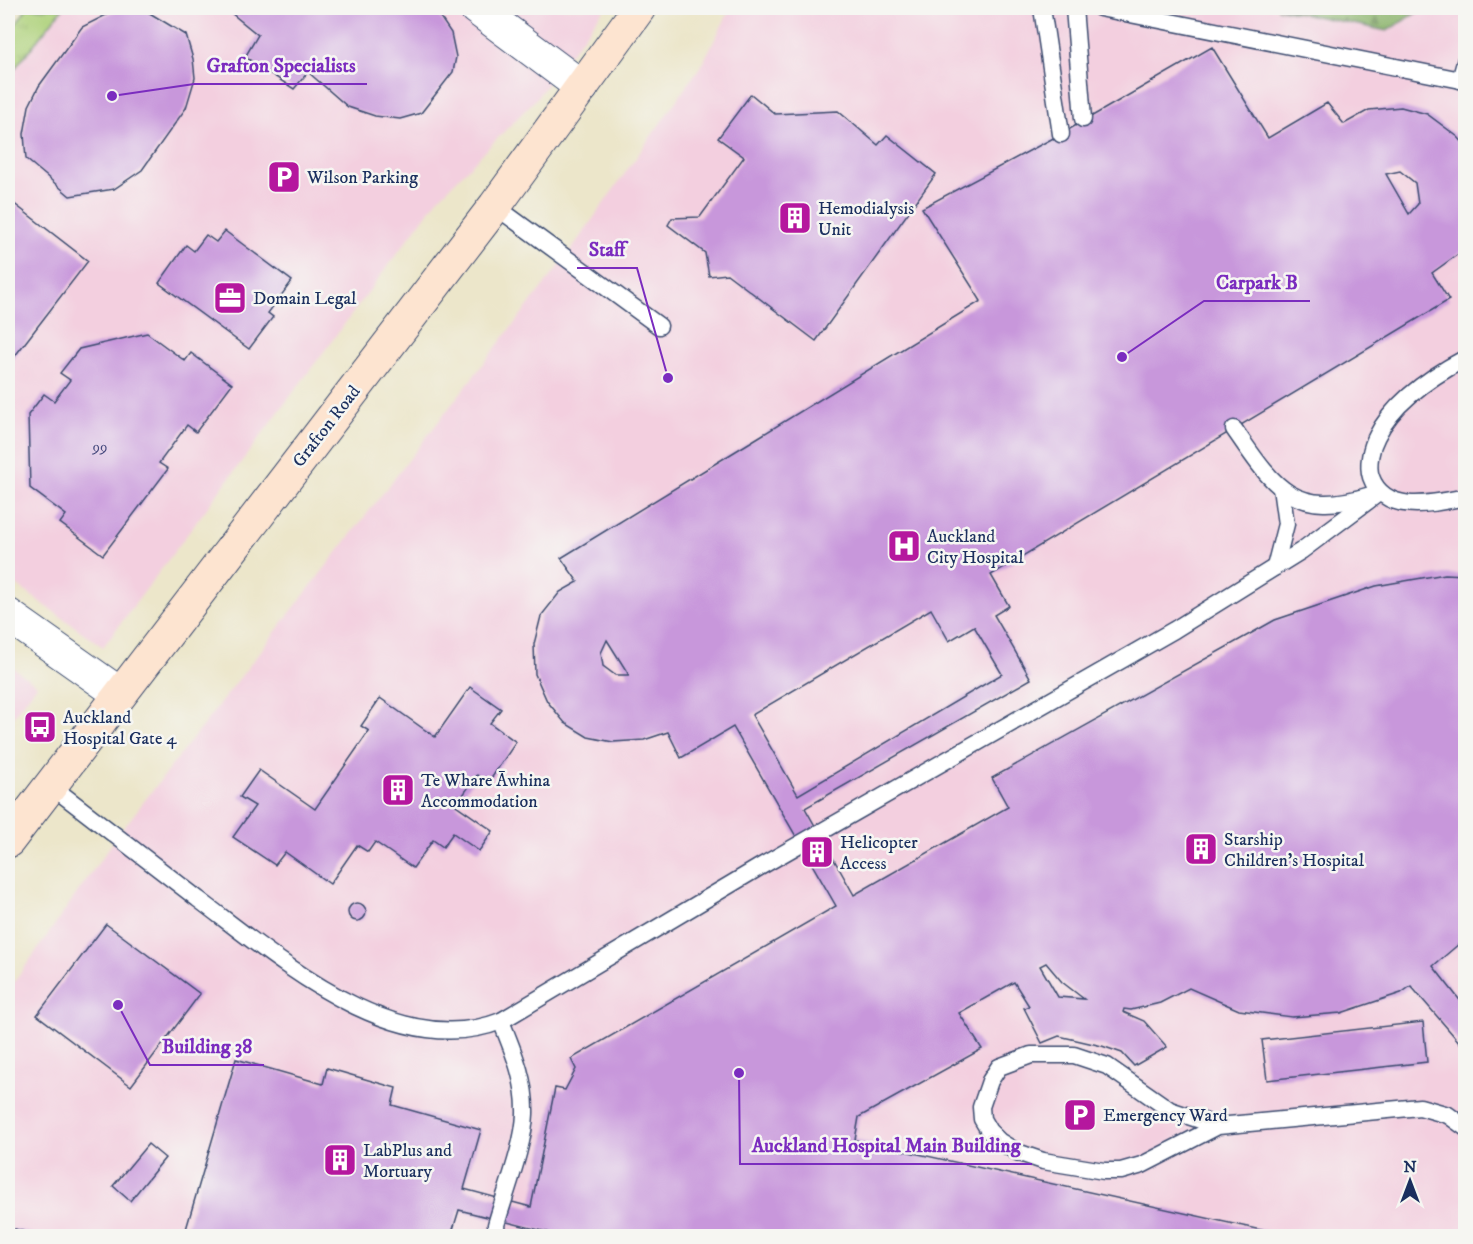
<svg xmlns="http://www.w3.org/2000/svg" width="1473" height="1244" viewBox="0 0 1473 1244" font-family="'IM FELL DW Pica',serif">
<defs>
<pattern id="grass-tufts" width="24" height="20" patternUnits="userSpaceOnUse" patternTransform="scale(1.5)"><rect width="24" height="20" fill="#aed17a"/><path d="M3 7l-1-3M5 7V3M7 7l1-3M15 17l-1-3M17 17v-4M19 17l1-3" fill="none" stroke="#95b46c"/></pattern>
<pattern id="forest-firs" width="22" height="20" patternUnits="userSpaceOnUse" patternTransform="scale(1.5)"><rect width="22" height="20" fill="#8ab36a"/><path d="M5 1l3.5 6h-7zM16 11l3.5 6h-7z" fill="#70925a"/></pattern>
</defs>
<rect width="100%" height="100%" fill="#f6f6f2"/>
<filter id="ink" filterUnits="userSpaceOnUse"><feTurbulence type="fractalNoise" baseFrequency=".0167" numOctaves="2"/><feDisplacementMap in="SourceGraphic" scale="12" xChannelSelector="R" yChannelSelector="G"/><feConvolveMatrix kernelMatrix="1 2 1 2 8 2 1 2 1" color-interpolation-filters="sRGB"/></filter>
<filter id="wash" filterUnits="userSpaceOnUse"><feTurbulence type="fractalNoise" baseFrequency=".008" numOctaves="4" result="noise"/><feDisplacementMap in="SourceGraphic" scale="24" xChannelSelector="R" yChannelSelector="G"/><feGaussianBlur stdDeviation="1.35" result="paint"/><feColorMatrix in="noise" values="0 0 0 0 0 0 0 0 0 0 0 0 0 0 0 0 0 1.4 0 .05"/><feComposite in="paint" operator="in"/></filter>
<g filter="url(#wash)">
<rect width="100%" height="100%" fill="#ece6ca"/>
<g fill="#f3cfdf">
<path d="M63,8H605L535,100L438,199L103,647L8,579V77Z"/>
<path d="M731,8H1465V1236H8V991L118,835L566,257L702,64Z"/>
<path d="M8,664L37,685L8,723Z"/>
</g>
<path fill="url(#grass-tufts)" stroke="#64806c" stroke-width="1.5" d="M27,8H63L8,77V36Z"/>
<path fill="url(#forest-firs)" stroke="#527164" stroke-width="1.5" d="M1277,8H1424L1387,31Z"/>
<g id="blocks">
<g fill="#c897db" fill-rule="evenodd">
<path d="M225,8H434L451,33L456,57L453,72L421,113L400,119L375,116L348,107L308,72L294,89L245,57L258,35Z"/>
<path d="M143,9L186,35L193,59L195,78L186,108L142,170L114,189L70,196L26,159L24,134L29,106L39,86L82,27L112,12Z"/>
<path d="M1212,47L1268,138L1327,103L1344,124L1369,110L1401,107L1427,114L1458,137L1466,146V244L1461,252L1432,273L1449,300L991,575L1009,606L994,615L1031,679L805,808L854,895L1008,807L992,778L1275,620L1376,586L1445,574L1466,575V938L1433,966L1466,1008V1050L1411,986L1401,993L1341,1013L1292,1017L1239,1010L1189,988L1160,1003L1131,1010L1124,1009L1123,1012L1144,1021L1167,1047L1134,1066L1122,1053L1102,1046L1059,1036L1042,1043L1024,1008L1029,1006L1014,982L959,1013L982,1049L859,1117L855,1140L1288,1236H563L459,1210L451,1236H184L236,1059L323,1084L327,1068L396,1088L392,1105L481,1130L464,1189L531,1207L555,1088L565,1090L576,1069L571,1059L836,906L733,727L681,758L668,732L644,740L613,742L588,737L565,723L547,701L535,674L534,644L541,616L560,592L578,582L561,558L981,301L922,208L1061,134ZM1400,171L1415,183L1418,204L1409,214L1386,174ZM931,609L949,641L974,626L1002,674L798,795L752,715ZM607,640L629,675H615L603,666L601,653ZM1046,963L1062,982L1084,999L1058,997L1040,966Z"/>
<path d="M751,94L775,114L838,111L878,145L887,135L936,174L816,341L727,274L709,276L705,253L668,225L672,218L700,217L744,157L718,138Z"/>
<path d="M8,199L88,261L8,365Z"/>
<path d="M225,231L292,281L268,313L273,317L249,349L159,283L186,245L194,251L206,235L216,242Z"/>
<path d="M147,333L185,361L191,353L232,384L196,432L187,425L159,463L168,469L103,555L60,523L66,515L30,488L28,415L44,394L54,401L70,380L60,373L79,349Z"/>
<path d="M470,687L501,709L490,723L516,742L488,783L477,775L456,805L493,831L479,851L453,833L443,847L433,840L413,868L375,842L368,852L357,845L330,884L285,852L275,865L233,837L255,806L240,797L259,770L315,809L369,731L361,726L380,698L435,737Z"/>
<circle cx="357" cy="912" r="9"/>
<path d="M106,924L200,994L131,1086L37,1015Z"/>
<path d="M1423,1022L1427,1062L1267,1080L1262,1040Z"/>
<path d="M148,1144L165,1158L130,1201L113,1186Z"/>
<path d="M15,1229L39,1236H12Z"/>
</g>
</g>
</g>
<g filter="url(#ink)">
<use href="#blocks" fill-opacity="0" stroke="#3a4a6e" stroke-width="1.5"/>
<g fill="none" stroke-linecap="round" stroke-linejoin="round">
<g stroke="#3a4a6e" stroke-width="19">
<g id="service">
<path d="M1042,8L1061,134"/>
<path d="M1074,8L1083,119"/>
<path d="M1100,8L1466,81"/>
<path d="M1460,80L1466,59"/>
<path d="M495,206L659,326"/>
<path d="M1466,358C1432,376 1394,401 1377,436C1371,447 1367,465 1371,477C1385,516 1435,503 1466,497"/>
<path d="M1234,429C1274,487 1293,519 1371,495"/>
<path d="M1275,567L1286,524L1281,488"/>
<path d="M50,785C100,823 149,861 198,899C277,958 395,1063 501,1021L758,868L1174,630L1301,551L1380,492"/>
<path d="M1218,1126L1170,1110L1107,1066L1074,1055H1031L999,1067L990,1081L981,1107L982,1119L989,1131L999,1141L1017,1152L1043,1161L1104,1171H1121L1142,1165L1218,1126L1420,1107L1448,1115L1466,1128"/>
<path d="M497,1236L496,1225C505,1193 524,1145 525,1114C526,1080 513,1051 501,1021"/>
</g>
</g>
<g stroke="#3a4a6e" stroke-width="35">
<g id="minor">
<path d="M476,8L582,87"/>
<path d="M8,615L120,694"/>
</g>
</g>
<g stroke="#3a4a6e" stroke-width="35">
<path id="secondary" d="M8,841L495,206L639,8"/>
</g>
<use href="#service" stroke="#fff" stroke-width="16"/>
<use href="#minor" stroke="#fff" stroke-width="33"/>
<use href="#secondary" stroke="#fde4d0" stroke-width="33"/>
</g>
</g>
<defs>
<g id="parking-square" transform="scale(1.725)"><rect x="-9" y="-9" width="18" height="18" rx="4" fill="#b5179e" stroke="#f6f6f2"/><path d="M-3.5-5.5H1a3.5 3.5 0 0 1 0 7H-1V5.5H-3.5ZM-1-3.4V-.6H.8a1.4 1.4 0 0 0 0-2.8Z" fill="#fff"/></g>
<g id="building-square" transform="scale(1.725)"><rect x="-9" y="-9" width="18" height="18" rx="4" fill="#b5179e" stroke="#f6f6f2"/><path d="M-4-6H4V6H1V3H-1V6H-4ZM-2.5-4.3h1.7v1.8h-1.7ZM.8-4.3h1.7v1.8H.8ZM-2.5-1h1.7V.8h-1.7ZM.8-1h1.7V.8H.8Z" fill="#fff"/></g>
<g id="office-square" transform="scale(1.725)"><rect x="-9" y="-9" width="18" height="18" rx="4" fill="#b5179e" stroke="#f6f6f2"/><path d="M-6-3h4V-5.5h4V-3h4V5H-6ZM-1-4.5V-3h2v-1.5ZM-6 0V1H6V0Z" fill="#fff"/></g>
<g id="hospital-square" transform="scale(1.725)"><rect x="-9" y="-9" width="18" height="18" rx="4" fill="#b5179e" stroke="#f6f6f2"/><path d="M-5-5h3v3.5h4V-5h3V5h-3V1.5h-4V5h-3Z" fill="#fff"/></g>
<g id="bus-square" transform="scale(1.725)"><rect x="-9" y="-9" width="18" height="18" rx="4" fill="#b5179e" stroke="#f6f6f2"/><path d="M-5-6H5V4H4V6H2V4H-2V6H-4V4H-5ZM-3.5-4V0h7V-4ZM-3.5 1.2v1.5H-2V1.2ZM2 1.2v1.5H3.5V1.2Z" fill="#fff"/></g>
</defs>
<g fill-rule="evenodd">
<use href="#parking-square" x="284" y="177"/>
<use href="#building-square" x="795" y="218"/>
<use href="#office-square" x="230" y="298"/>
<use href="#hospital-square" x="904" y="546"/>
<use href="#bus-square" x="40" y="727"/>
<use href="#building-square" x="398" y="790"/>
<use href="#building-square" x="1201" y="849"/>
<use href="#building-square" x="817" y="852"/>
<use href="#parking-square" x="1080" y="1115"/>
<use href="#building-square" x="340" y="1160"/>
</g>
<g text-anchor="middle" stroke-width="5" stroke-linejoin="round" paint-order="stroke">
<g font-size="15" fill="#46497d">
<text x="100" y="452">99</text>
</g>
<g font-size="18" fill="#1b2f5e" stroke="#f6f6f2" text-anchor="start">
<text x="307" y="183">Wilson Parking</text>
<text x="818" y="214">Hemodialysis<tspan x="818" dy="21">Unit</tspan></text>
<text x="253" y="304">Domain Legal</text>
<text x="927" y="542">Auckland<tspan x="927" dy="21">City Hospital</tspan></text>
<text x="63" y="723">Auckland<tspan x="63" dy="21">Hospital Gate 4</tspan></text>
<text x="421" y="786">Te Whare Āwhina<tspan x="421" dy="21">Accommodation</tspan></text>
<text x="1224" y="845">Starship<tspan x="1224" dy="21">Children's Hospital</tspan></text>
<text x="840" y="848">Helicopter<tspan x="840" dy="21">Access</tspan></text>
<text x="1103" y="1121">Emergency Ward</text>
<text x="363" y="1156">LabPlus and<tspan x="363" dy="21">Mortuary</tspan></text>
</g>
<g font-size="18" fill="#1b2f5e" stroke="#f6f6f2">
<text transform="translate(326 426) rotate(-52)" y="6">Grafton Road</text>
</g>
</g>
<path fill="none" stroke="#7b2cbf" stroke-width="2" d="M112 96L194 84H367M668 378L637 268H577M1122 357L1204 301H1310M118 1005L150 1065H264M739 1073L740 1164H1032"/>
<g fill="#7b2cbf" stroke="#f6f6f2" stroke-width="2">
<circle cx="112" cy="96" r="6"/>
<circle cx="668" cy="378" r="6"/>
<circle cx="1122" cy="357" r="6"/>
<circle cx="118" cy="1005" r="6"/>
<circle cx="739" cy="1073" r="6"/>
</g>
<g font-size="20" text-anchor="middle" font-weight="bold" fill="#7b2cbf" stroke="#f6f6f2" stroke-width="5" stroke-linejoin="round" paint-order="stroke">
<text x="281" y="72">Grafton Specialists</text>
<text x="607" y="256">Staff</text>
<text x="1257" y="289">Carpark B</text>
<text x="207" y="1053">Building 38</text>
<text x="886" y="1152">Auckland Hospital Main Building</text>
</g>
<rect width="1473" height="1244" fill="none" stroke="#f6f6f2" stroke-width="30"/>
<g transform="translate(1410 1181)" stroke="#f6f6f2" stroke-width="4.5" paint-order="stroke">
<path d="M0-4.5L10 22L0 15L-10 22Z" fill="#1b2f5e"/>
<text y="-9" font-size="16" font-weight="bold" text-anchor="middle" fill="#1b2f5e">N</text>
</g>
</svg>
